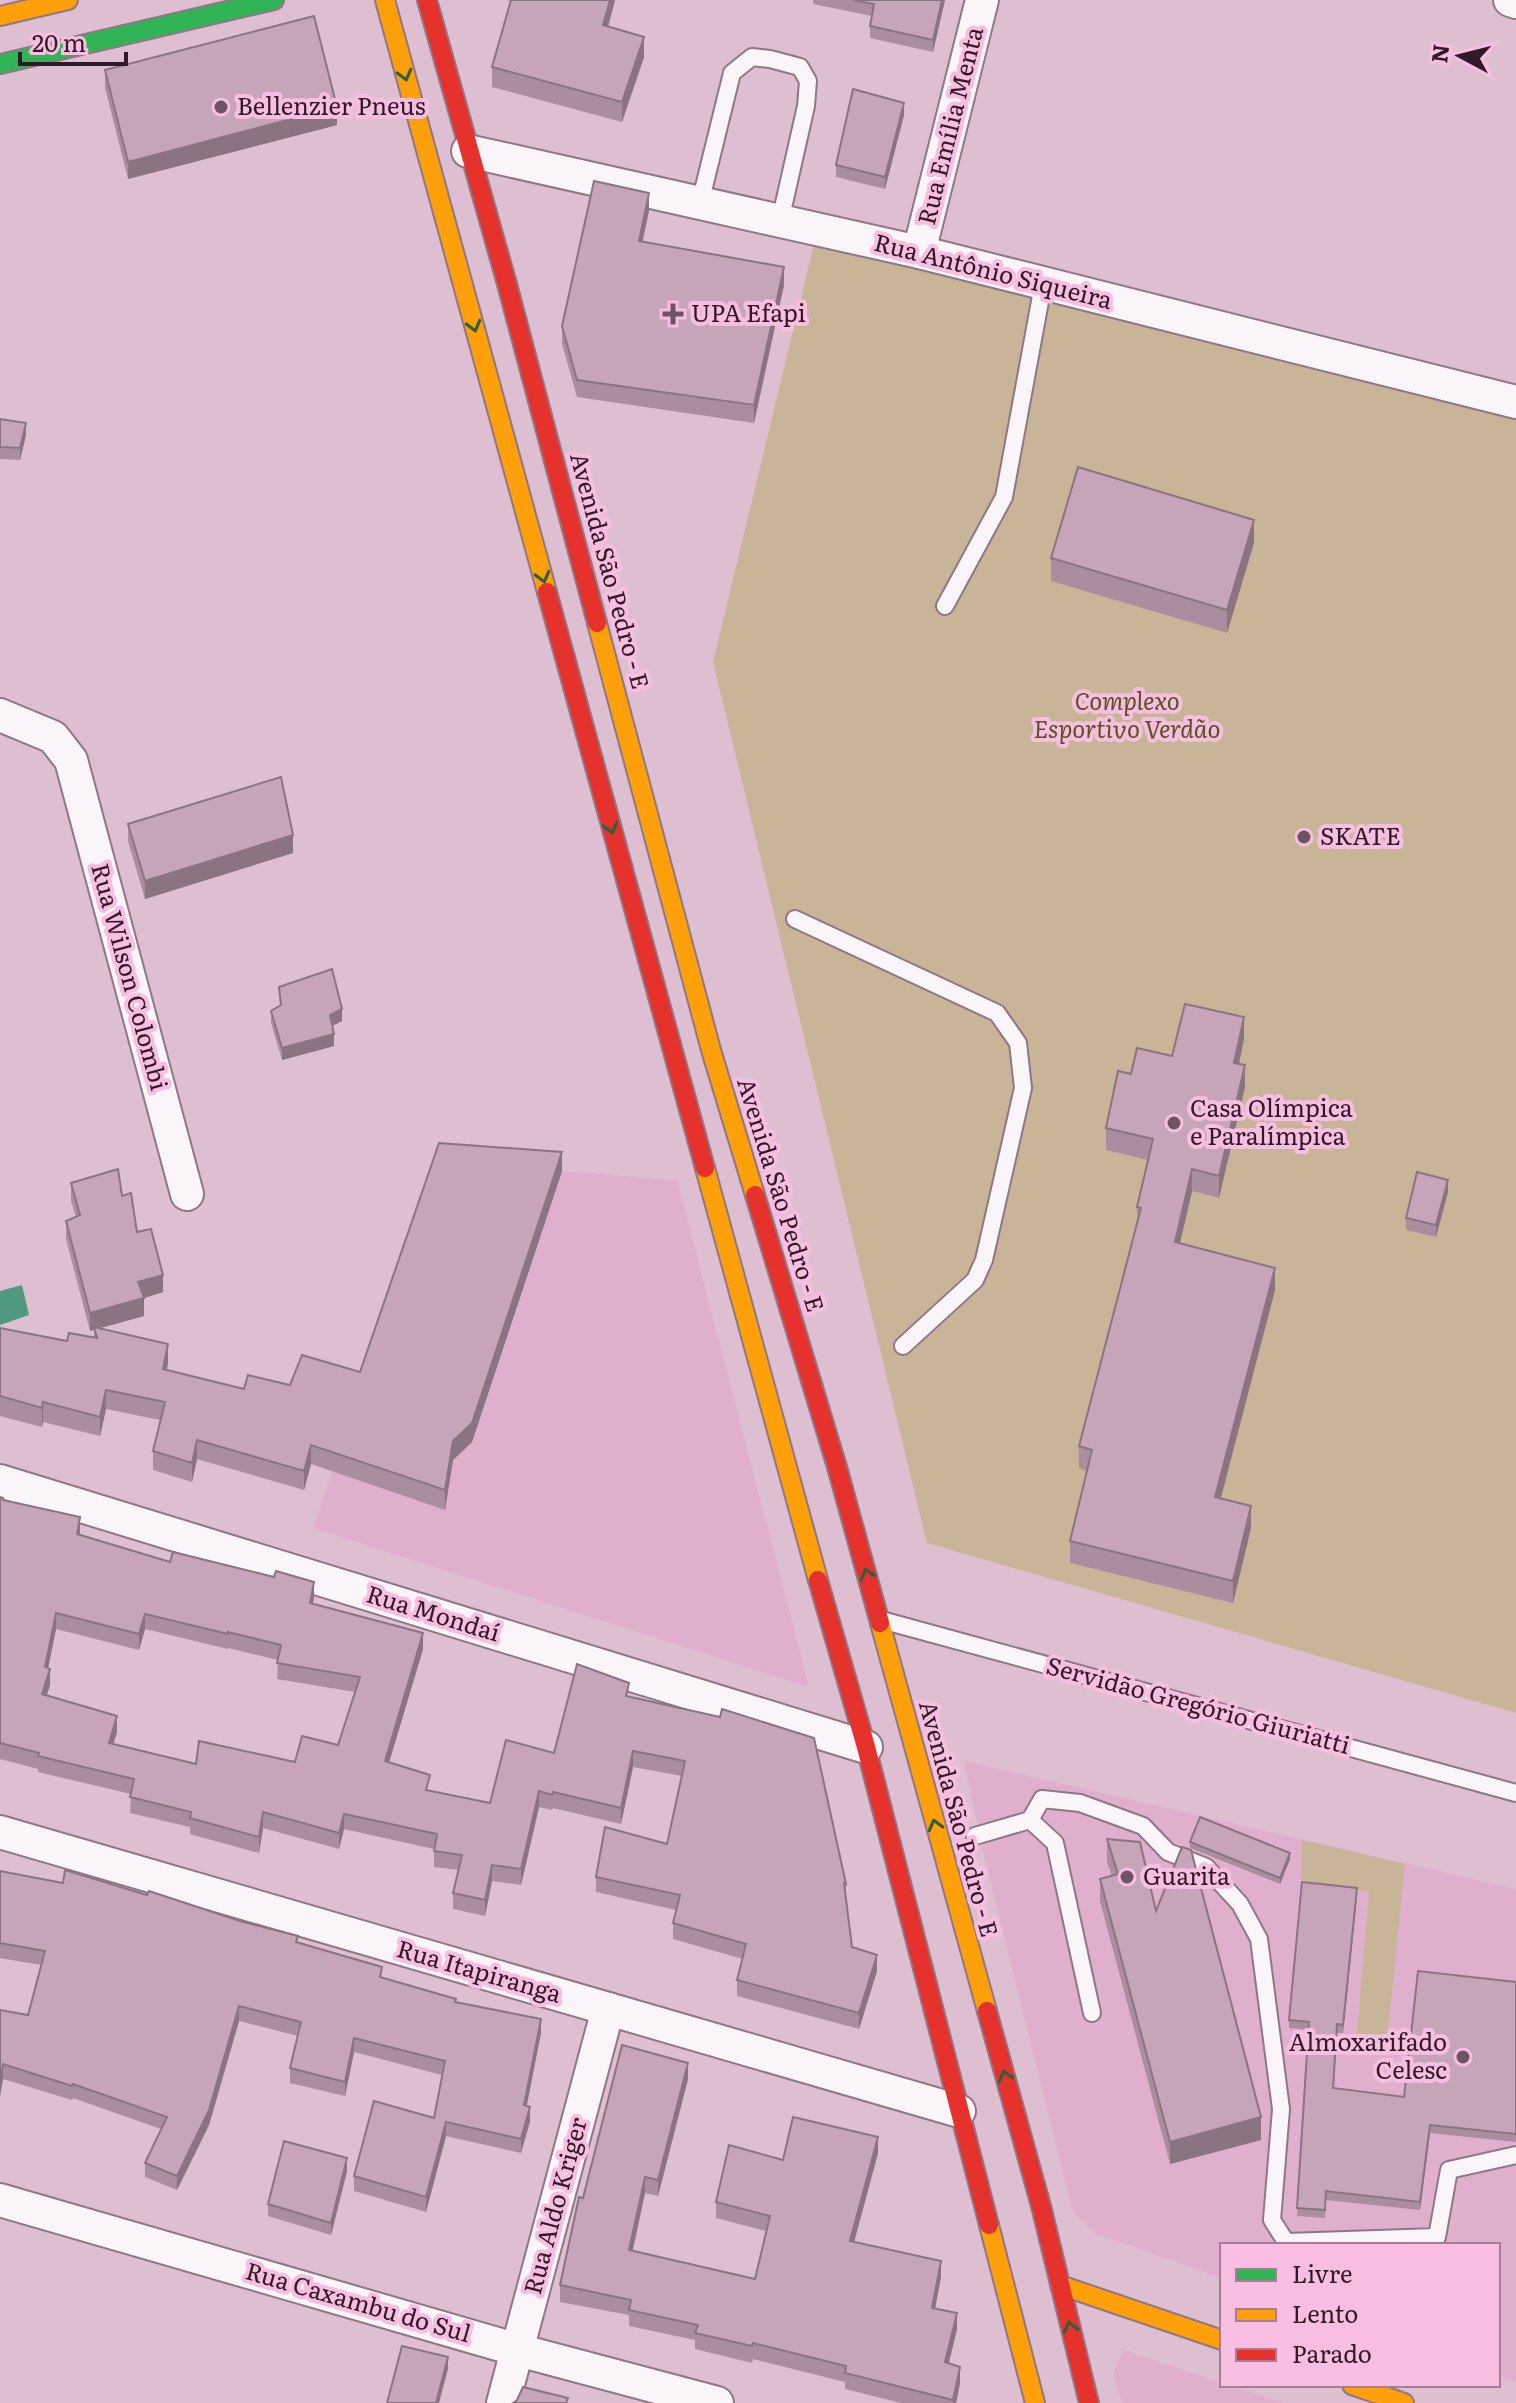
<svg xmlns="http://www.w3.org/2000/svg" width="1516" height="2403" viewBox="0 0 1516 2403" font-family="Literata,serif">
<rect width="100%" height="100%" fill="#debed1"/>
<g fill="#e0afcd">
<path d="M439,1162L677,1180L809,1687L313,1528Z"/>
<path d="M964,1761L1516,1889V2382L1498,2376V2245H1222V2278L1094,2233L1073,2212L982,1847Z"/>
<path d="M1124,2350L1222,2383V2385H1229L1283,2403H1122L1113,2373Z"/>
</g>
<g fill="#c8b597">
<path d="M816,236L1516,409V1713L927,1543L713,662Z"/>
<path d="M1302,1840L1405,1864L1386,2051L1356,2047L1369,1892L1301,1880Z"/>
</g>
<path fill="#4f9980" d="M22,1285L29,1315L0,1325V1291Z"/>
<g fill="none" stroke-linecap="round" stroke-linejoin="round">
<g stroke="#8f7786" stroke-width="20">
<g id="lane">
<path d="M700,203L732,73L752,57L770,59L800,67L808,81L806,106L780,221"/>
<path d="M945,606L1004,497L1043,285"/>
<path d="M795,919L997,1013L1018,1043L1023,1088L984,1260L975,1280L903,1346"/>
<path d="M885,1621L1516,1793"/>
<path d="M1030,1820L1055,1843L1092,2013"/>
<path d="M975,1836L1030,1820L1042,1799L1080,1803L1143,1826L1168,1852L1206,1867L1240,1904L1259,1939L1281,2109L1272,2220L1286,2242L1437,2237L1449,2170L1516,2155"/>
</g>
</g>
<g stroke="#8f7786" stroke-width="36">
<g id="street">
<path d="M1510,0L1516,2"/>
<path d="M468,151L919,252L1516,402"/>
<path d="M919,252L982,0"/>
<path d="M0,715L53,737L71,760L187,1194"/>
<path d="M0,1481L866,1747"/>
<path d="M0,1832L959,2111"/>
<path d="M0,2200L518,2350L717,2403"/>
<path d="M503,2403L608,2009"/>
</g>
</g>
<g stroke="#8f7786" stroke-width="22">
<path id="fast" d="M0,64L274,0"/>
</g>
<g stroke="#8f7786" stroke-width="22">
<g id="slow">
<path d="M385,0L547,592"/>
<path d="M0,16L68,0"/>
<path d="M597,623L711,1050L755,1195"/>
<path d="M705,1168L818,1580"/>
<path d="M880,1623L987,2011"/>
<path d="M989,2225L1035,2403"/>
<path d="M1060,2285L1222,2340"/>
<path d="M1352,2385L1404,2403"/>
</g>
</g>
<g stroke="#8f7786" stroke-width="22">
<g id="jam">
<path d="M427,0L507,284L597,623"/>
<path d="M547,592L705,1168"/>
<path d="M755,1195L837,1467L880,1623"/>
<path d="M818,1580L866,1747L989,2225"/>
<path d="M987,2011L1041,2206L1089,2403"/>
</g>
</g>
<use href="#lane" stroke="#faf5f8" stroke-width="16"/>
<use href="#street" stroke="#faf5f8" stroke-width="32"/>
<use href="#fast" stroke="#30b455" stroke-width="18"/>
<use href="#slow" stroke="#ff9f0a" stroke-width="18"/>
<use href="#jam" stroke="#e5322d" stroke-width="18"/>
</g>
<g fill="#aa8ea0" fill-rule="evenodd">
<path d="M506,0H615L608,27L644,57L622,122L492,87V67L511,1Z"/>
<path d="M813,0H945L933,52L870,38V26L872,16L813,4Z"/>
<path d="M105,70L337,125L128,179L105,88Z"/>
<path d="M904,115L885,189L836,177V165Z"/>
<path d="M649,211L642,241L784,285L754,423L577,397L562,344V326Z"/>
<path d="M0,419L26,435L20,460L0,459Z"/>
<path d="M1254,543L1227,633L1051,581V558Z"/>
<path d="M128,824L293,853L145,899L128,841Z"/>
<path d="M279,987L342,1021L332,1026L334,1046L282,1060L271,1023V1011L280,1006Z"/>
<path d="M1244,1039L1239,1064L1245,1087L1219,1198L1192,1191L1180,1243L1275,1290L1221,1499L1251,1528L1233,1603L1070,1563V1541L1087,1471L1079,1468V1446L1137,1222V1207L1148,1160L1106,1150V1128L1131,1074L1172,1056Z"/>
<path d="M562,1171L472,1442L453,1460L445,1510L311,1464L304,1490L197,1459L192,1482L153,1470V1451L160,1420L106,1409L100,1436L43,1422L42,1427L0,1416V1328L67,1341L94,1338V1330L90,1331L66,1239V1221L76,1217L71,1201V1183L122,1196L163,1292L144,1298V1316L99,1328L168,1363L167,1370L244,1389L290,1385L360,1372Z"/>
<path d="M1448,1192L1436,1237L1406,1230V1218Z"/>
<path d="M0,1497L3,1500L80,1532V1535L170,1562L314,1597L313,1604L423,1649L389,1762L430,1791L490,1803L554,1753L629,1696L846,1884V1900L852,1947L877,1971L859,2029L737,1996V1980L743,1959L673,1939V1923L676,1910L596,1892V1877L667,1844L682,1776L633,1767L621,1824L553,1808L552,1810L539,1807L521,1885L492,1881L485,1916L453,1909V1893L459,1870L434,1867V1849L344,1829L339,1849L263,1828L259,1853L190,1834V1827L130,1813L131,1794L38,1772V1769L0,1759ZM56,1629L139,1650L145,1629L228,1649V1648L278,1660L277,1679L355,1692L338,1745L295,1762L196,1764L113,1744L117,1732L47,1695L50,1685L48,1668Z"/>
<path d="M1107,1839L1156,1911L1261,2140L1170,2164L1100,1901V1879L1112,1876L1107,1862Z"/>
<path d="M1190,1842L1290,1859L1280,1884L1190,1848Z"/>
<path d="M0,1871L298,1943L382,1977L456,2002L541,2033L526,2106L530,2121L521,2153L446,2136L426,2212L354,2191V2176L434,2118L442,2075L354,2052L345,2096L290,2083V2068L298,2036L239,2021L209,2125L177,2190L145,2177V2163L161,2129L73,2098L72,2100L3,2079L0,2096V2010L28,2015L41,1965L0,1958Z"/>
<path d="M1357,1896L1343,2033H1337L1334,2088L1404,2097L1516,1982V2142L1430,2133L1420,2210L1326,2200L1325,2218L1297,2216L1308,2030L1289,2028V2020Z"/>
<path d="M688,2079L658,2196L645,2193L633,2250L755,2279L766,2231L716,2218V2202L783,2160L878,2153L854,2242L941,2277L935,2309L957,2329L949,2363L960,2383L956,2403H901L845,2389V2382L753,2359L752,2363L695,2349V2340L629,2326V2315L560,2302V2285L583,2198Z"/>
<path d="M347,2171L331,2235L268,2216V2204Z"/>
</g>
<g fill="#8b7482">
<path d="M610,0H615L603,45V25Z"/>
<path d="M942,0H945L933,52V40Z"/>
<path d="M644,37V57L622,122V102Z"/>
<path d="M904,103V115L885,189V177Z"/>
<path d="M337,107V125L128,179V162Z"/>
<path d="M649,193V211L639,258V241Z"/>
<path d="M784,267V285L754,423V405Z"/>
<path d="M26,423V435L20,460V448Z"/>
<path d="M1254,520V543L1227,633V610Z"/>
<path d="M293,835V853L145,899V881Z"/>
<path d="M342,1009V1021L330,1027V1015Z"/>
<path d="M1244,1017V1039L1234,1085V1063Z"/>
<path d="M334,1034V1046L282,1060V1048Z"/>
<path d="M1245,1065V1087L1219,1198V1176Z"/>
<path d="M562,1152V1171L472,1442L453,1460L445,1510V1490L453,1441Z"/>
<path d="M1192,1169V1191L1175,1264V1242Z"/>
<path d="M1448,1180V1192L1436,1237V1225Z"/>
<path d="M1275,1268V1290L1215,1519V1497Z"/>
<path d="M163,1275V1292L138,1300V1282Z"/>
<path d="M144,1298V1316L90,1331V1313Z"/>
<path d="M168,1344V1363L163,1388V1369Z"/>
<path d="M106,1390V1409L100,1436V1417Z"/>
<path d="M43,1402V1422L42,1427V1408Z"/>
<path d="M197,1440V1459L192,1482V1463Z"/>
<path d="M311,1445V1464L304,1490V1471Z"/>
<path d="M1251,1506V1528L1233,1603V1581Z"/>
<path d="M80,1517V1532L77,1550V1534Z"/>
<path d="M314,1582V1597L310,1619V1603Z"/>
<path d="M56,1613V1629L45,1683L50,1669V1685L42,1709V1694L45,1667Z"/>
<path d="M145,1614V1629L139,1650V1634Z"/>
<path d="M423,1633V1649L385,1776V1761Z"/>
<path d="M117,1716V1732L109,1759V1743Z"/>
<path d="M633,1751V1767L621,1824V1808Z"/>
<path d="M539,1791V1807L521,1885V1869Z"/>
<path d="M263,1812V1828L259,1853V1837Z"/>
<path d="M344,1814V1829L339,1849V1833Z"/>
<path d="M1290,1853V1859L1280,1884V1878Z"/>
<path d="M492,1865V1881L485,1916V1900Z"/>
<path d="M1357,1888V1896L1343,2033V2025Z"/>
<path d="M877,1955V1971L859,2029V2013Z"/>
<path d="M239,2006V2021L209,2125L177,2190V2176Z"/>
<path d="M541,2019V2033L524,2120V2105Z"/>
<path d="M354,2038V2052L345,2096V2082Z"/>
<path d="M688,2063V2079L658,2196V2180Z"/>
<path d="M3,2064V2079L0,2096V2082Z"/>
<path d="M530,2107V2121L521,2153V2139Z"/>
<path d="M1261,2117V2140L1170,2164V2142Z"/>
<path d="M446,2122V2136L426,2212V2197Z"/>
<path d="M1430,2125V2133L1420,2210V2202Z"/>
<path d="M878,2137V2153L850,2257V2241Z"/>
<path d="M347,2158V2171L331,2235V2223Z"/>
<path d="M645,2177V2193L629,2266V2250Z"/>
<path d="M941,2261V2277L932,2324V2308Z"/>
<path d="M957,2313V2329L945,2378V2362Z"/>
<path d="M448,2357V2369L439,2403H436Z"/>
<path d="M960,2367V2383L956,2403H953Z"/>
</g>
<g fill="#c6a5ba" stroke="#8b7482" stroke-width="2" fill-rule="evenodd">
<path d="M511,0H610L603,25L644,37L622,102L492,67Z"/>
<path d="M853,0H942L933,40L870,26L874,4Z"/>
<path d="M314,16L337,107L128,162L105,70Z"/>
<path d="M853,89L904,103L885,177L836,165Z"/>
<path d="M594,181L649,193L639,241L784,267L754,405L577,380L562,326Z"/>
<path d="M0,419L26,423L20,448L0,447Z"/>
<path d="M1078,467L1254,520L1227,610L1051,558Z"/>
<path d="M281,777L293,835L145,881L128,824Z"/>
<path d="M332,969L342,1009L330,1015L334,1034L282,1048L271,1011L281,1005L279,987Z"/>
<path d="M1185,1004L1244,1017L1234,1063L1245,1065L1219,1176L1192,1169L1175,1242L1275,1268L1215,1497L1251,1506L1233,1581L1070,1541L1092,1450L1079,1446L1141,1208L1137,1207L1153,1139L1106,1128L1118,1071L1131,1074L1137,1048L1172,1056Z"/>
<path d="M439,1143L562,1152L472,1423L453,1441L445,1490L311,1445L304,1471L197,1440L192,1463L153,1451L165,1402L106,1390L100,1417L43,1402L42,1408L0,1396V1328L67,1341L69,1333L97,1338L94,1327L168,1344L163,1369L244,1389L248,1375L290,1385L302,1355L360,1372Z"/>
<path d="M118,1169L122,1196L131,1193L137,1232L151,1229L163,1275L138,1282L144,1298L90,1313L66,1221L80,1215L71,1183Z"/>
<path d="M1417,1172L1448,1180L1436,1225L1406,1218Z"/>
<path d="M0,1497L3,1498V1500L80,1517L77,1534L170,1562L173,1552L274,1577L276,1571L314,1582L310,1603L423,1633L385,1761L430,1775L426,1790L490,1803L506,1740L554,1753L577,1664L629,1683L626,1696L720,1717L722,1709L814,1738L846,1884L844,1883L852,1947L877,1955L859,2013L737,1980L746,1944L673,1923L680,1895L596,1877L605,1827L667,1844L685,1761L633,1751L621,1808L553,1792L552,1795L539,1791L521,1869L492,1865L485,1900L453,1893L462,1855L434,1851L437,1834L344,1814L339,1833L263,1812L259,1837L190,1818L191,1812L130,1797L134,1779L38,1756L39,1753L0,1743ZM56,1613L139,1634L145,1614L228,1634V1632L281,1645L277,1663L360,1677L338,1745L302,1736L295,1762L199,1741L196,1764L109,1743L117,1716L42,1694L50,1669L45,1667Z"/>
<path d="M1200,1817L1290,1853L1280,1878L1190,1842Z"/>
<path d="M1107,1839L1140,1842L1156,1911L1182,1847L1191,1850L1261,2117L1170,2142L1100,1879L1118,1874Z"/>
<path d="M65,1870L147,1895L149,1891L240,1921L298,1936L296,1942L382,1967L380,1977L456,1999L455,2002L541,2019L524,2105L530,2107L521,2139L446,2122L426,2197L354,2176L374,2101L434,2118L445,2061L354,2038L345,2082L290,2068L301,2022L239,2006L209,2110L177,2176L145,2163L167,2117L73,2084L72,2086L3,2064L0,2082V2010L28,2015L45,1951L0,1943V1871L63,1883Z"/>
<path d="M1302,1882L1357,1888L1343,2025L1337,2024L1333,2088L1404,2097L1418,1971L1516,1982V2134L1430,2125L1420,2202L1326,2191L1325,2210L1297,2208L1309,2022L1289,2020Z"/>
<path d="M622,2045L688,2063L658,2180L645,2177L629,2250L755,2279L770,2216L716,2202L729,2145L783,2160L793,2117L878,2137L850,2241L941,2261L932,2308L957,2313L945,2362L960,2367L953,2400L845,2373L846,2366L753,2343L752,2346L695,2333L698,2325L629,2310L631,2300L560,2285L579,2197L583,2198Z"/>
<path d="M284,2141L347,2158L331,2223L268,2204Z"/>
<path d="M402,2346L448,2357L436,2403H387Z"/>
<path d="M523,2387L568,2398L566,2403H513L517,2400Z"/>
</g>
<defs><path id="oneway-chevron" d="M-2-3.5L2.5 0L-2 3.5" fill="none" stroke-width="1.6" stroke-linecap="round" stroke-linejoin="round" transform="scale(2)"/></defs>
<g stroke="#305f3c">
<use href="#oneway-chevron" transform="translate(405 75) rotate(75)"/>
<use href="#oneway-chevron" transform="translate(474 326) rotate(75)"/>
<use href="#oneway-chevron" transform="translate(543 577) rotate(75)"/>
<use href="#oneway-chevron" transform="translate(611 828) rotate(75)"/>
<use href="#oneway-chevron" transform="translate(867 1574) rotate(-106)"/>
<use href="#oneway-chevron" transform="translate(935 1825) rotate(-105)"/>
<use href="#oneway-chevron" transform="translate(1005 2076) rotate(-106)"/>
<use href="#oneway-chevron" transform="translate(1070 2327) rotate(-104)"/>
</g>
<g fill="#6d5363" stroke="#f8bee1" stroke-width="3">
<circle cx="221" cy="107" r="8"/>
<path d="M669 302h8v8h8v8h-8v8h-8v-8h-8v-8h8z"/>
<circle cx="1304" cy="837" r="8"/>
<circle cx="1174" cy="1123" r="8"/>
<circle cx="1127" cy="1877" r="8"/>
<circle cx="1463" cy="2057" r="8"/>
</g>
<g text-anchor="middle" stroke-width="8" stroke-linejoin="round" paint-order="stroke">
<g font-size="24" fill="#301a28" stroke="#f8bee1" text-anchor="start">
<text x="237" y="115">Bellenzier Pneus</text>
<text x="691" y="322">UPA Efapi</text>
<text x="1320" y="845">SKATE</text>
<text x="1190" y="1117">Casa Olímpica<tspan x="1190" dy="28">e Paralímpica</tspan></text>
<text x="1143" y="1885">Guarita</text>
<text x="1447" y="2051" text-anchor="end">Almoxarifado<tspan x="1447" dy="28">Celesc</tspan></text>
</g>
<g font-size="24" fill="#301a28" stroke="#f8bee1">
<text transform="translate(951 126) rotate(-76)" y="8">Rua Emília Menta</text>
<text transform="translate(993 272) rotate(14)" y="8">Rua Antônio Siqueira</text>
<text transform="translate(609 571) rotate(75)" y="8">Avenida São Pedro - E</text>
<text transform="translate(129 977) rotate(75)" y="8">Rua Wilson Colombi</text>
<text transform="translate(780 1195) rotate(73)" y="8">Avenida São Pedro - E</text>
<text transform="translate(433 1614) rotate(17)" y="8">Rua Mondaí</text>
<text transform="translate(1198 1706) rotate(15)" y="8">Servidão Gregório Giuriatti</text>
<text transform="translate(958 1819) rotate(75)" y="8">Avenida São Pedro - E</text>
<text transform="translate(479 1972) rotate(16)" y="8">Rua Itapiranga</text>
<text transform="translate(556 2206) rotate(-75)" y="8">Rua Aldo Kriger</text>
<text transform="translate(358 2303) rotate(16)" y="8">Rua Caxambu do Sul</text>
</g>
<g font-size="24" font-style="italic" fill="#5a5320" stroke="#f8bee1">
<text x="1127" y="710">Complexo<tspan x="1127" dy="28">Esportivo Verdão</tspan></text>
</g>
</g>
<rect x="1220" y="2243" width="280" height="144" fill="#f8bee1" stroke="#a87c97" stroke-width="2"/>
<rect x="1236" y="2269" width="40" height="12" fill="#30b455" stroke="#a87c97" stroke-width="2"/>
<text x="1292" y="2283" font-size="24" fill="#301a28">Livre</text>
<rect x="1236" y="2309" width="40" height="12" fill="#ff9f0a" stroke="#a87c97" stroke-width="2"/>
<text x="1292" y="2323" font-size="24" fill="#301a28">Lento</text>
<rect x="1236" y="2349" width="40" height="12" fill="#e5322d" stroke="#a87c97" stroke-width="2"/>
<text x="1292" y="2363" font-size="24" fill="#301a28">Parado</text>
<g transform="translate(1460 56) rotate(277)" stroke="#f8bee1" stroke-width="6" paint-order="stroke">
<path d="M0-6L14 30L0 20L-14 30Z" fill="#301a28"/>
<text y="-12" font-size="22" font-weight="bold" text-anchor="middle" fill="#301a28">N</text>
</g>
<path d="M20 52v12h106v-12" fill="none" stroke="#301a28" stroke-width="4"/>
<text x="32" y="52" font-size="24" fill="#301a28" stroke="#f8bee1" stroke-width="6" paint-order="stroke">20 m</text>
</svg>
